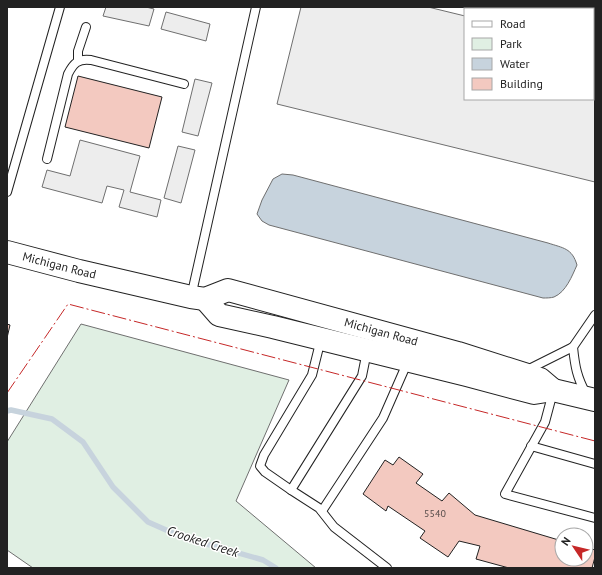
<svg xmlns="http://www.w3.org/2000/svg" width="602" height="575" viewBox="0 0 602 575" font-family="'PT Sans',sans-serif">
<rect width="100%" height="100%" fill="#fff"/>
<path fill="#e0efe3" stroke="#6f6f6f" d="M81,324L289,380L236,501L316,568H33L7,550V442Z"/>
<g fill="#ededed" stroke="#6f6f6f">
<path d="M106,7H146L154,9L149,26L103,16Z"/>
<path d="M301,7H428L465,16V99H593V48H595V182L277,104Z"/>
<path d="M166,12L210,24L206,41L161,29Z"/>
<path d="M195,79L212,83L198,136L182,132Z"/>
<path d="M80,140L140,156L130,192L161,200L157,217L119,207L124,190L107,186L102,203L42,187L47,170L70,176Z"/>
<path d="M178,146L195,150L181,203L164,198Z"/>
</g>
<path fill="#c7d3dd" stroke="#6f6f6f" d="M282,174L293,175L548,243C563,248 572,248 577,265C572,276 566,292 554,297C551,298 546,298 543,298L269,225L262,221L257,214L262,200L273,179Z"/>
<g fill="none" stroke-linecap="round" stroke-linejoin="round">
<path stroke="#c7d3dd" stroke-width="5.5" d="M7,411L11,410L52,419L83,442L113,487L148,522L182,537L263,560L276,568"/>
</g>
<g fill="#f3c9c0" stroke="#222">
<path d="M78,76L162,97L149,148L65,127Z"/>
<path d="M7,324L10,325L7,338Z"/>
<path d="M399,457L423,474L416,483L442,501L449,493L475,515L562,541V559H586V547L595,550V557L592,568H509L476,559L480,546L459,541L448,557L420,538L425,531L388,506L386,511L363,494L385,460L393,465Z"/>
</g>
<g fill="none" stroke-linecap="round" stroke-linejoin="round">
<g stroke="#222" stroke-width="10">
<g id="service">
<path d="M523,7L532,9"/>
<path d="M593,23L595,24"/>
<path d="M78,61V51L86,27"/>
<path d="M47,159L68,74C73,64 78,58 91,60L184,84"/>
<path d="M7,192L60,7"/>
<path d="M191,297L256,7"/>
<path d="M321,339L312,375L264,455L260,466L265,472L291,490L362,376L367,351"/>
<path d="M573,347C575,367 577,377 586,394"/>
<path d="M527,370L573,347L595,315"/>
<path d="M553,392L545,422L505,494L595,518"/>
<path d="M531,446L595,464"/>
<path d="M291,490L319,508L334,527L387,568"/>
<path d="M322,511L383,418L408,361"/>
</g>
</g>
<g stroke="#222" stroke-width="24">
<g id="primary">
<path id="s1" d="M7,252L79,271L191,297L205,299L228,290L458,353L540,379L553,390"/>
<path d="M205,299L219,315L273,327L467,375L534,393L553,390L595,400"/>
</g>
</g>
<use href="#service" stroke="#fff" stroke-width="8"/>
<use href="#primary" stroke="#fff" stroke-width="22"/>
<path stroke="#c62828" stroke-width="1" stroke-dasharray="14 3 2 3" stroke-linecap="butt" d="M7,393L68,304L595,441"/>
</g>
<g text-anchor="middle" stroke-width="3" stroke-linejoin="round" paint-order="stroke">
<g font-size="10" fill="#564c4a">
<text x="435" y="517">5540</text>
</g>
<g font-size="12" fill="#222" stroke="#fff">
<text dy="4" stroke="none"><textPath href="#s1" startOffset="54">Michigan Road</textPath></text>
<text dy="4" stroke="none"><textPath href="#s1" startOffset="387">Michigan Road</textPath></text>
</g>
<g font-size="13" font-style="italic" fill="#222" stroke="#fff">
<text transform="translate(203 541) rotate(18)" y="5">Crooked Creek</text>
</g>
</g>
<rect width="602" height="575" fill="none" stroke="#222222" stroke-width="16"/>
<rect x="464" y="8" width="130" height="92" fill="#ffffff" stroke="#a7a7a7"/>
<rect x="472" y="21" width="20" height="6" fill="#ffffff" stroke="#a7a7a7"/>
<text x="500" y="28" font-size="12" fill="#222222">Road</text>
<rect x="472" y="38" width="20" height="12" fill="#e0efe3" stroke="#a7a7a7"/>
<text x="500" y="48" font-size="12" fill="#222222">Park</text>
<rect x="472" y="58" width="20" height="12" fill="#c7d3dd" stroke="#a7a7a7"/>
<text x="500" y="68" font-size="12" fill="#222222">Water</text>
<rect x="472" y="78" width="20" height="12" fill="#f3c9c0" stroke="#a7a7a7"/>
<text x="500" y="88" font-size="12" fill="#222222">Building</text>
<g transform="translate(574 547) rotate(305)"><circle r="19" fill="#ffffff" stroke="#a7a7a7"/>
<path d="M0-3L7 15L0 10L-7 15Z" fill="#c62828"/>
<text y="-6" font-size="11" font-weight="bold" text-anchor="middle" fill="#222222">N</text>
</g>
</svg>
